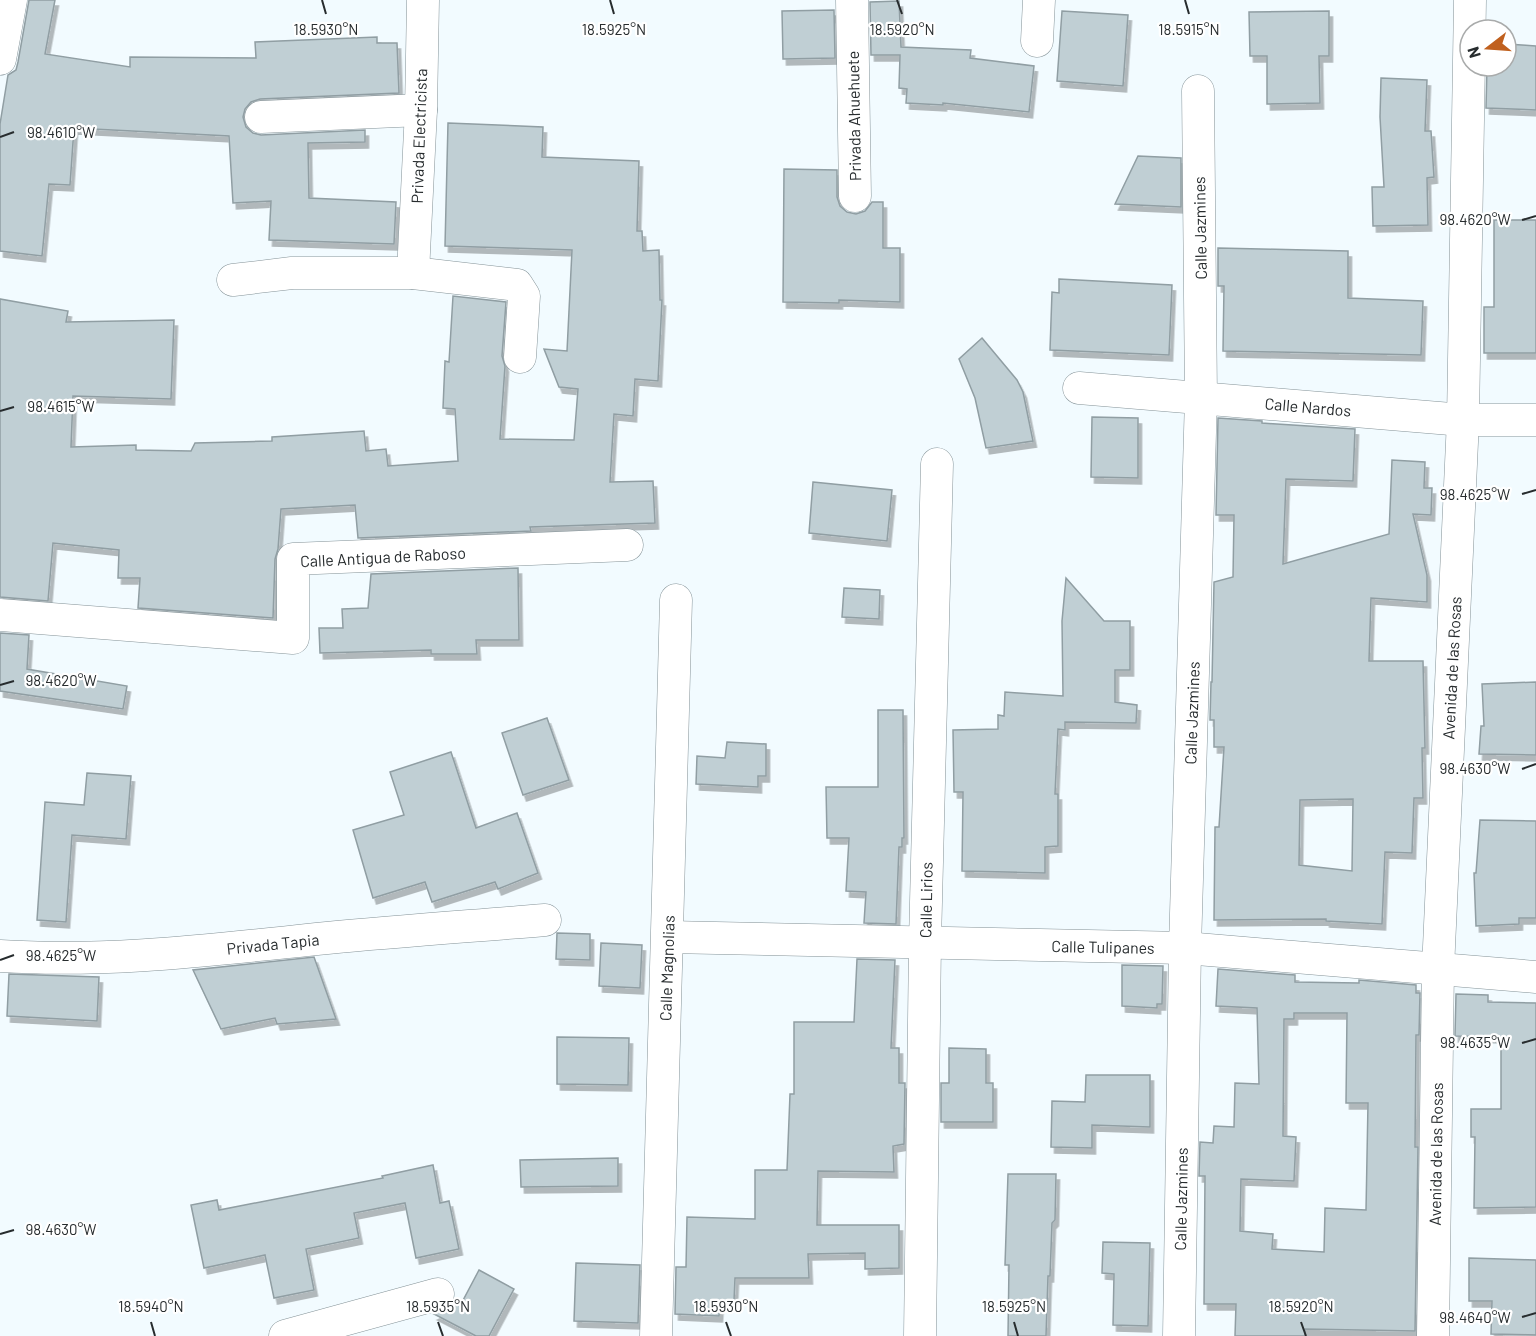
<svg xmlns="http://www.w3.org/2000/svg" width="1536" height="1336" viewBox="0 0 1536 1336" font-family="Barlow,sans-serif">
<defs>
<filter id="shadow"><feDropShadow dx="3.5" dy="6" stdDeviation="0" flood-color="#0004"/></filter>
</defs>
<rect width="100%" height="100%" fill="#f2fbff"/>
<g fill="#c0cfd4" stroke="#909ea3" stroke-width="1.5" fill-rule="evenodd" filter="url(#shadow)">
<path d="M29,0H55L45,54L130,67V57L256,58L255,42L377,37V43H397L399,93L260,99L251,102L245,109L243,117L246,127L253,133L261,135L365,130V142L308,143L309,198L396,202L394,244L269,240L271,201L233,203L229,136L74,128L70,185L49,184L42,256L0,251V124L8,75L16,70L18,62Z"/>
<path d="M899,1L901,47L971,50L970,58L1034,66L1029,112L943,103V105L906,103L907,89L899,88L900,55H871L870,2Z"/>
<path d="M834,10L835,58L783,59L782,11Z"/>
<path d="M1062,11L1128,15L1123,86L1057,81Z"/>
<path d="M1329,11V56H1319L1320,103L1267,104V56H1250L1249,12Z"/>
<path d="M1506,44L1536,46V110L1486,108L1487,66H1506Z"/>
<path d="M1381,78L1427,80L1425,131H1431L1434,177L1427,178L1428,225L1373,226L1372,187H1384L1380,117Z"/>
<path d="M448,123L543,127L542,157L639,161L637,231H642L643,251L659,250L660,300H662L658,381L635,379L633,416L614,414L610,482L653,481L655,523L530,527L531,531L358,538L355,505L281,509L278,549L275,559L273,618L138,608L140,578H118L119,550L53,543L48,601L0,597V299L68,311L66,322L174,320L171,399L73,396L71,447L136,445V450L191,451L195,443L272,441V437L364,431L366,451L386,449L388,466L458,461L455,409L443,408L445,361L449,362L453,296L506,302L502,356L505,366L500,439L574,440L578,389L559,387L544,349L567,351L572,250L445,246Z"/>
<path d="M1138,156L1181,158V207L1115,204Z"/>
<path d="M784,169L837,170V197L840,206L847,212L856,214L865,211L872,202H883V248H900V302L839,300V303L783,302Z"/>
<path d="M1494,220H1536V353H1484V307H1494Z"/>
<path d="M1218,248L1348,251V298L1423,301L1421,355L1223,351L1224,286H1218Z"/>
<path d="M1059,279L1172,285L1169,355L1050,350L1052,292L1059,293Z"/>
<path d="M982,338L1017,380L1023,392L1033,441L986,448L975,398L959,359Z"/>
<path d="M1092,417L1138,418V478L1091,477Z"/>
<path d="M1218,418L1262,421V423L1355,429L1353,481L1286,479L1283,564L1389,534L1392,460L1425,462L1424,488H1432L1431,515L1413,514L1427,575V602L1371,598L1369,661H1423L1425,748H1422L1423,798H1414L1412,853L1385,852L1382,924L1326,921V919L1214,920L1215,827H1219L1224,747H1214V720H1210L1211,682H1212L1214,582L1233,577L1234,515H1216ZM1353,799L1352,871L1299,865L1300,800Z"/>
<path d="M813,482L892,490L887,541L809,533Z"/>
<path d="M518,568L519,640H476L477,654H431V650L320,653L319,628H343L342,609L368,608L371,574Z"/>
<path d="M1066,578L1104,621H1130V670H1115V702L1137,705L1136,723L1065,722V730L1058,729L1055,794H1058V846L1045,847V873L962,871L963,792H954L953,730L998,729V715L1004,716L1005,692L1063,696L1062,621Z"/>
<path d="M844,588L880,590L879,619L842,617Z"/>
<path d="M0,633L29,635L27,669L127,686L123,709L0,691Z"/>
<path d="M1536,682V755L1479,754L1481,726H1484L1482,684Z"/>
<path d="M878,710H903L904,838H902V847H899L896,924L864,923L866,892L846,891L849,838H827L826,787H878Z"/>
<path d="M547,718L569,780L523,795L502,733Z"/>
<path d="M727,742L766,744V776H758V787L696,784L697,756L725,758Z"/>
<path d="M451,752L476,828L517,813L538,873L498,889L495,882L432,902L425,882L373,898L353,830L404,815L390,772Z"/>
<path d="M87,773L131,776L126,839L72,835L66,922L37,920L45,802L84,805Z"/>
<path d="M1480,820L1536,821V918H1519V924L1476,926L1474,873H1476Z"/>
<path d="M557,933L590,934V960L556,959Z"/>
<path d="M601,943L642,945L640,988L599,986Z"/>
<path d="M314,957L336,1019L277,1024L275,1018L221,1029L193,970Z"/>
<path d="M857,959L895,960L891,1048H899V1083H905L904,1144L893,1146L894,1172L818,1171L817,1225H899V1268L865,1269V1253L808,1254L809,1278H735L734,1301H720L719,1316L675,1314L676,1267H686L687,1217L755,1219V1170H787L790,1094H794V1022H854Z"/>
<path d="M1122,965L1163,966L1162,1004H1157V1008L1122,1006Z"/>
<path d="M1218,969L1295,975V982L1359,983V980L1416,985V993H1420L1419,1035H1416L1415,1147H1418L1415,1331L1305,1329V1336H1235L1236,1304H1204L1205,1176H1199L1200,1142L1213,1143L1214,1126L1234,1127L1235,1083L1259,1084L1257,1008L1216,1006ZM1294,1013H1347L1346,1103H1368L1366,1210L1325,1208L1324,1252L1272,1249L1273,1234L1240,1231L1241,1179L1294,1181L1296,1137L1283,1136L1284,1019H1294Z"/>
<path d="M9,974L99,977L97,1021L7,1016Z"/>
<path d="M1456,994L1488,995V1002L1536,1003V1207L1474,1208L1475,1137H1471V1109H1501V1037L1455,1036Z"/>
<path d="M557,1037L629,1038L628,1085L557,1084Z"/>
<path d="M949,1048L986,1049V1083H993V1122H941V1083H949Z"/>
<path d="M1086,1075H1150V1127L1092,1125V1148L1051,1147L1052,1101L1085,1102Z"/>
<path d="M618,1158V1186L521,1187L520,1160Z"/>
<path d="M433,1165L440,1203L449,1201L459,1249L416,1258L405,1203L354,1213L359,1238L306,1249L314,1290L274,1298L265,1255L204,1268L191,1205L217,1200L219,1210L383,1178L382,1176Z"/>
<path d="M1008,1174H1056L1055,1220L1052,1223L1050,1276H1048L1046,1336H1008L1009,1265H1005Z"/>
<path d="M1103,1242L1150,1243L1148,1326L1113,1325L1114,1274L1102,1273Z"/>
<path d="M1469,1258L1536,1260V1335L1491,1334L1492,1301H1469Z"/>
<path d="M576,1263L640,1265L638,1323L574,1321Z"/>
<path d="M479,1270L514,1289L489,1336H476L434,1314L451,1306L461,1304Z"/>
</g>
<g fill="none" stroke-linecap="round" stroke-linejoin="round">
<g stroke="#859398" stroke-width="33">
<g id="minor">
<path d="M852,0L855,196"/>
<path d="M1037,41L1039,0"/>
<path d="M0,59L11,0"/>
<path d="M261,117L421,110"/>
<path d="M413,273L421,110L423,0"/>
<path d="M233,280L292,273H413L517,285L524,296L520,357"/>
<path d="M1079,388L1463,420H1536"/>
<path d="M0,615L293,638V559L627,545"/>
<path d="M668,937L1185,948L1536,977"/>
<path d="M0,956C110,963 218,949 327,938C400,931 473,926 545,920"/>
<path d="M285,1336L438,1294"/>
<path d="M656,1336L676,600"/>
<path d="M920,1336L925,942L937,464"/>
<path d="M1179,1336L1185,948L1201,398L1198,91"/>
<path d="M1433,1336L1438,969L1463,420L1470,0"/>
</g>
</g>
<use href="#minor" stroke="#fff" stroke-width="32"/>
</g>
<path fill="none" stroke="#272c2e" stroke-width="2" d="M322,0L326,14M610,0L614,14M897,0L902,14M1185,0L1189,14M0,137L14,132M1522,220L1536,216M0,411L14,407M1522,494L1536,490M0,685L14,681M1522,769L1536,764M0,960L14,955M1522,1043L1536,1039M0,1234L14,1230M1522,1317L1536,1313M151,1322L155,1336M438,1322L443,1336M726,1322L731,1336M1014,1322L1018,1336M1301,1322L1306,1336"/>
<g text-anchor="middle" stroke-width="4.5" stroke-linejoin="round" paint-order="stroke">
<g font-size="16" fill="#272c2e" stroke="#fff">
<text transform="translate(854 116) rotate(-91)" y="6">Privada Ahuehuete</text>
<text transform="translate(419 136) rotate(-88)" y="6">Privada Electricista</text>
<text transform="translate(1200 228) rotate(-91)" y="6">Calle Jazmines</text>
<text transform="translate(1308 407) rotate(5)" y="6">Calle Nardos</text>
<text transform="translate(383 557) rotate(-3)" y="6">Calle Antigua de Raboso</text>
<text transform="translate(1452 668) rotate(-87)" y="6">Avenida de las Rosas</text>
<text transform="translate(1192 713) rotate(-88)" y="6">Calle Jazmines</text>
<text transform="translate(926 900) rotate(-89)" y="6">Calle Lirios</text>
<text transform="translate(273 944) rotate(-6)" y="6">Privada Tapia</text>
<text transform="translate(1103 947) rotate(1)" y="6">Calle Tulipanes</text>
<text transform="translate(667 968) rotate(-88)" y="6">Calle Magnolias</text>
<text transform="translate(1436 1154) rotate(-89)" y="6">Avenida de las Rosas</text>
<text transform="translate(1181 1199) rotate(-89)" y="6">Calle Jazmines</text>
</g>
</g>
<g font-size="15" text-anchor="middle" fill="#272c2e" stroke="#fff" stroke-width="4.5" stroke-linejoin="round" paint-order="stroke">
<text x="326" y="35">18.5930°N</text>
<text x="614" y="35">18.5925°N</text>
<text x="902" y="35">18.5920°N</text>
<text x="1189" y="35">18.5915°N</text>
<text x="61" y="138">98.4610°W</text>
<text x="1475" y="225">98.4620°W</text>
<text x="61" y="412">98.4615°W</text>
<text x="1475" y="500">98.4625°W</text>
<text x="61" y="686">98.4620°W</text>
<text x="1475" y="774">98.4630°W</text>
<text x="61" y="961">98.4625°W</text>
<text x="1475" y="1048">98.4635°W</text>
<text x="61" y="1235">98.4630°W</text>
<text x="151" y="1312">18.5940°N</text>
<text x="438" y="1312">18.5935°N</text>
<text x="726" y="1312">18.5930°N</text>
<text x="1014" y="1312">18.5925°N</text>
<text x="1301" y="1312">18.5920°N</text>
<text x="1475" y="1323">98.4640°W</text>
</g>
<g transform="translate(1488 48) rotate(253)"><circle r="28" fill="#ffffff" stroke="#a9abab" stroke-width="1.5"/>
<path d="M0-4.5L10 22L0 15L-10 22Z" fill="#c0601e"/>
<text y="-9" font-size="16" font-weight="bold" text-anchor="middle" fill="#272c2e">N</text>
</g>
</svg>
